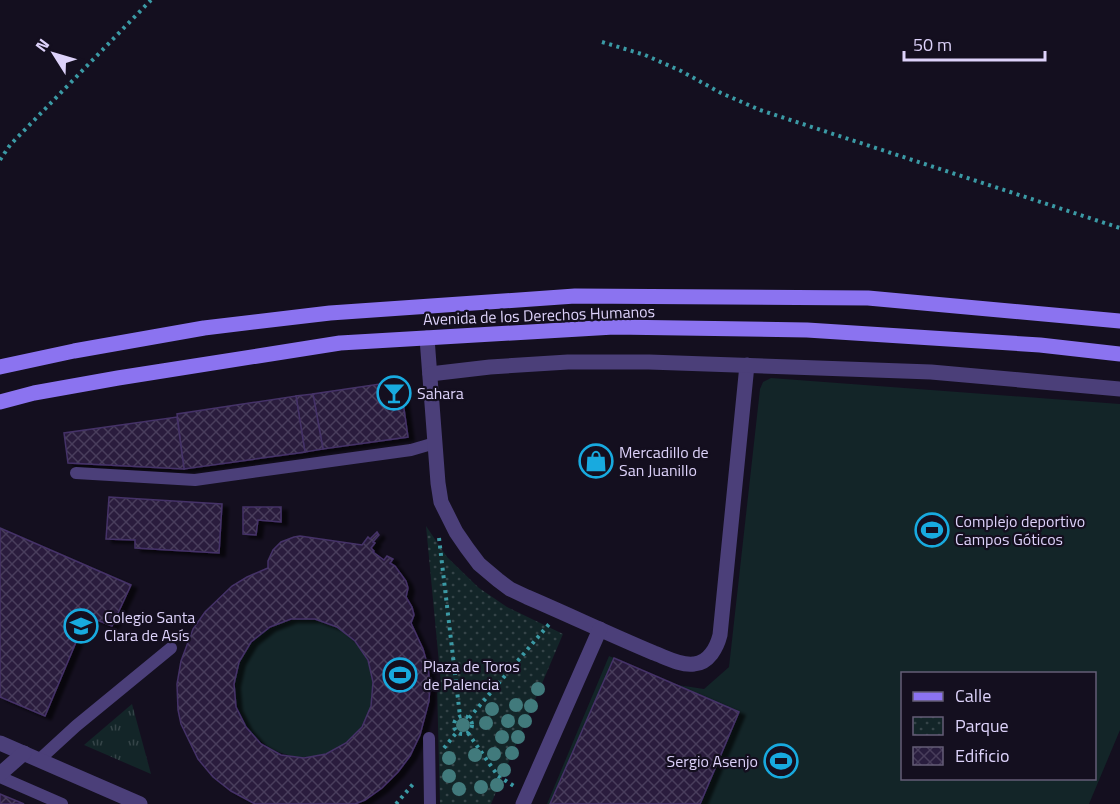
<svg xmlns="http://www.w3.org/2000/svg" width="1120" height="804" viewBox="0 0 1120 804" font-family="'Titillium Web',sans-serif">
<defs>
<pattern id="grass-tufts" width="24" height="20" patternUnits="userSpaceOnUse" patternTransform="scale(1.5)"><rect width="24" height="20" fill="#132528"/><path d="M3 7l-1-3M5 7V3M7 7l1-3M15 17l-1-3M17 17v-4M19 17l1-3" fill="none" stroke="#354448"/></pattern>
<pattern id="park-dots" width="8" height="8" patternUnits="userSpaceOnUse" patternTransform="scale(1.5)"><rect width="8" height="8" fill="#132528"/><path d="M2 2h.1M6 6h.1" fill="none" stroke="#354448" stroke-width="1.8" stroke-linecap="round"/></pattern>
<pattern id="building-cross-hatch" width="8" height="8" patternUnits="userSpaceOnUse" patternTransform="scale(1.5)"><rect width="8" height="8" fill="#291d3e"/><path d="M0 0l8 8M0 8l8-8" fill="none" stroke="#483d5b"/></pattern>
<filter id="shadow"><feDropShadow dx="6" dy="3.5" stdDeviation="1.5" flood-color="#0009"/></filter>
</defs>
<rect width="100%" height="100%" fill="#140f1f"/>
<path fill="url(#grass-tufts)" d="M132,704L151,774L84,745Z"/>
<path fill="url(#park-dots)" d="M426,526L447,557L479,588L507,607L563,634L491,804H440L437,685L441,684Z"/>
<g fill="#132528" fill-rule="evenodd">
<path d="M771,378L1120,404V730L1089,804H547L609,656L678,685L704,689L729,667L760,389L763,382ZM902,674H1094V778H902Z"/>
<circle cx="304" cy="688" r="69"/>
</g>
<g fill="url(#building-cross-hatch)" stroke="#453267" stroke-width="1.5" fill-rule="evenodd" filter="url(#shadow)">
<path d="M400,381L408,437L323,449L313,394Z"/>
<path d="M313,394L323,449L305,452L296,396Z"/>
<path d="M296,396L305,452L184,469L177,414Z"/>
<path d="M177,417L184,469L68,463L64,433Z"/>
<path d="M109,497L222,504L219,553L135,548V540L106,539Z"/>
<path d="M243,507H281V522L258,520L256,535L243,534Z"/>
<path d="M0,528L131,585L112,626L87,616L45,716L0,697Z"/>
<path d="M377,532L379,535L373,542L375,543L371,548L374,551L373,552L384,560L387,556L393,559L390,563L395,566L406,581L408,588L406,597L412,607L414,615L411,623L423,649L428,667L430,684L429,701L420,735L410,756L398,772L382,788L365,800L355,804H255L231,791L213,777L198,759L181,724L178,710L177,684L181,661L193,629L205,612L232,586L247,577L268,568V561L273,550L281,542L294,537L300,536L362,545L368,537L370,539ZM291,619H315L337,627L355,641L368,660L373,682L371,706L362,727L346,743L326,754L304,758L281,755L261,744L246,727L236,707L234,684L239,662L251,642L270,627Z"/>
<path d="M614,658L739,712L700,804H550Z"/>
<path d="M0,794L24,804H0Z"/>
</g>
<g fill="none" stroke-linecap="round" stroke-linejoin="round">
<g stroke="#3b9aa5" stroke-width="4" stroke-dasharray="3 4.5" stroke-linecap="butt">
<path d="M602,42L645,55L681,71L721,93L760,110L1120,228"/>
<path d="M0,160L10,145L151,0"/>
<path d="M439,538L460,716"/>
<circle cx="463" cy="725" r="9"/>
<path d="M469,718L550,623"/>
<path d="M468,733L498,776L514,786"/>
<path d="M444,748L457,732"/>
<path d="M396,804L414,783"/>
</g>
<g stroke="#4b3f79" stroke-width="12">
<path d="M76,473L195,480L411,450L435,443"/>
<path d="M429,738L430,804"/>
<path d="M39,760L76,726L171,648"/>
<path d="M0,777L62,804"/>
</g>
<g stroke="#4b3f79" stroke-width="15">
<path d="M427,338L438,483L441,502L456,532L467,548L479,564L498,580L510,589L527,597C569,615 611,635 654,653C665,657 681,666 694,664C709,663 717,647 720,635L747,365"/>
<path d="M430,374L490,367L568,362H649L931,372L1120,389"/>
<path d="M0,743L140,804"/>
<path d="M0,774L24,753"/>
<path d="M523,804L600,629"/>
</g>
<g stroke="#8b73f0" stroke-width="15">
<path d="M0,367L74,351L204,328L330,313L575,296L868,298L1120,321"/>
<path d="M0,402L34,393L118,378L340,343L614,327L807,330L1040,345L1120,354"/>
</g>
</g>
<g fill="#417a7c">
<circle cx="538" cy="689" r="7"/>
<circle cx="516" cy="705" r="7"/>
<circle cx="531" cy="706" r="7"/>
<circle cx="492" cy="709" r="7"/>
<circle cx="508" cy="721" r="7"/>
<circle cx="525" cy="721" r="7"/>
<circle cx="486" cy="723" r="7"/>
<circle cx="463" cy="725" r="7"/>
<circle cx="502" cy="737" r="7"/>
<circle cx="518" cy="737" r="7"/>
<circle cx="512" cy="753" r="7"/>
<circle cx="494" cy="754" r="7"/>
<circle cx="475" cy="755" r="7"/>
<circle cx="449" cy="758" r="7"/>
<circle cx="504" cy="770" r="7"/>
<circle cx="449" cy="776" r="7"/>
<circle cx="497" cy="785" r="7"/>
<circle cx="481" cy="787" r="7"/>
<circle cx="459" cy="789" r="7"/>
</g>
<defs>
<g id="bar-ring" transform="scale(1.725)"><circle r="9.5" fill="#140f1f" stroke="#18aadf" stroke-width="1.5"/><path d="M-6-5H6L.8 .8V4.5H3.5V6h-7V4.5H-.8V.8Z" fill="#18aadf"/></g>
<g id="shop-ring" transform="scale(1.725)"><circle r="9.5" fill="#140f1f" stroke="#18aadf" stroke-width="1.5"/><path d="M-5-2.5h2.3a2.7 3.5 0 0 1 5.4 0H5L5.5 6h-11ZM-1.5-2.5h3a1.5 2.3 0 0 0-3 0Z" fill="#18aadf"/></g>
<g id="stadium-ring" transform="scale(1.725)"><circle r="9.5" fill="#140f1f" stroke="#18aadf" stroke-width="1.5"/><path d="M0-5a6.5 5 0 1 0 0 10a6.5 5 0 1 0 0-10ZM-3.5-1.8h7v3.6h-7Z" fill="#18aadf"/></g>
<g id="school-ring" transform="scale(1.725)"><circle r="9.5" fill="#140f1f" stroke="#18aadf" stroke-width="1.5"/><path d="M0-5L7-2L0 1L-7-2ZM-4 1L0 2.5L4 1V4Q0 6-4 4Z" fill="#18aadf"/></g>
</defs>
<g fill-rule="evenodd">
<use href="#bar-ring" x="394" y="393"/>
<use href="#shop-ring" x="596" y="461"/>
<use href="#stadium-ring" x="932" y="530"/>
<use href="#school-ring" x="81" y="626"/>
<use href="#stadium-ring" x="400" y="675"/>
<use href="#stadium-ring" x="781" y="761"/>
</g>
<g text-anchor="middle" stroke-width="4.5" stroke-linejoin="round" paint-order="stroke">
<g font-size="16" fill="#ddd2fa" stroke="#140f1f">
<text transform="translate(539 315) rotate(-2)" y="6">Avenida de los Derechos Humanos</text>
</g>
<g font-size="16" fill="#ddd2fa" stroke="#140f1f" text-anchor="start">
<text x="417" y="399">Sahara</text>
<text x="619" y="458">Mercadillo de<tspan x="619" dy="18">San Juanillo</tspan></text>
<text x="955" y="527">Complejo deportivo<tspan x="955" dy="18">Campos Góticos</tspan></text>
<text x="104" y="623">Colegio Santa<tspan x="104" dy="18">Clara de Asís</tspan></text>
<text x="423" y="672">Plaza de Toros<tspan x="423" dy="18">de Palencia</tspan></text>
<text x="758" y="767" text-anchor="end">Sergio Asenjo</text>
</g>
</g>
<rect x="901" y="672" width="195" height="108" fill="#140f1f" stroke="#645d77" stroke-width="1.5"/>
<rect x="913" y="692" width="30" height="9" fill="#8b73f0" stroke="#645d77" stroke-width="1.5"/>
<text x="955" y="702" font-size="18" fill="#ddd2fa">Calle</text>
<rect x="913" y="717" width="30" height="18" fill="url(#park-dots)" stroke="#645d77" stroke-width="1.5"/>
<text x="955" y="732" font-size="18" fill="#ddd2fa">Parque</text>
<rect x="913" y="747" width="30" height="18" fill="url(#building-cross-hatch)" stroke="#645d77" stroke-width="1.5"/>
<text x="955" y="762" font-size="18" fill="#ddd2fa">Edificio</text>
<g transform="translate(54 54) rotate(307)" stroke="#140f1f" stroke-width="4.5" paint-order="stroke">
<path d="M0-4.5L10 22L0 15L-10 22Z" fill="#ddd2fa"/>
<text y="-9" font-size="16" font-weight="bold" text-anchor="middle" fill="#ddd2fa">N</text>
</g>
<path d="M904 51v9h141v-9" fill="none" stroke="#ddd2fa" stroke-width="3"/>
<text x="913" y="51" font-size="18" fill="#ddd2fa" stroke="#140f1f" stroke-width="4.5" paint-order="stroke">50 m</text>
</svg>
